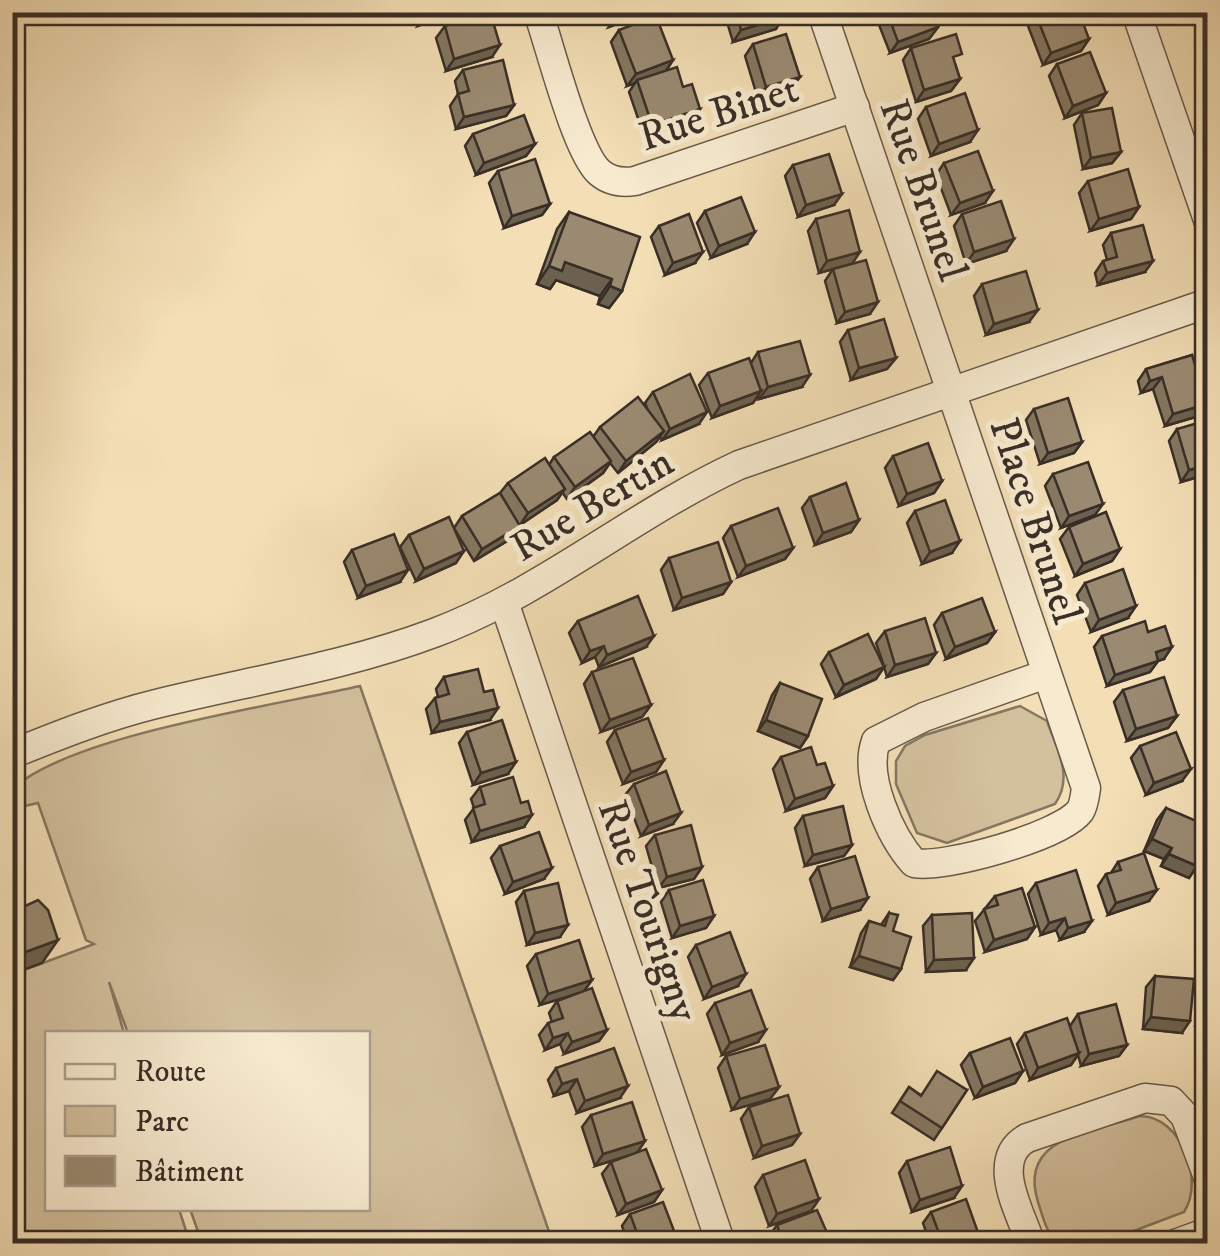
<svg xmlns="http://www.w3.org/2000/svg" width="1220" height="1256" viewBox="0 0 1220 1256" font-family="'IM FELL DW Pica',serif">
<rect width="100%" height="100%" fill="#f3deb5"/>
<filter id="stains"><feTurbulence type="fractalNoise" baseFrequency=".002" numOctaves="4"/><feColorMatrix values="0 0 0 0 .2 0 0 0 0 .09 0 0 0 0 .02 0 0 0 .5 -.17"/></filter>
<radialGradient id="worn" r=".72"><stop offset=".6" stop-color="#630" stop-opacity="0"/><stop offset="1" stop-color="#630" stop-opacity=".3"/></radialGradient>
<g fill="#d3c09d" stroke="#867762" stroke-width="2.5">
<path d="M360,686L553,1243H202L190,1209L368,1208V1034L128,1033L109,982L124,1033L48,1034V1208L179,1209L190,1243H13V974L94,944L86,940L38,803L16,808L13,788C76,734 273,706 360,686Z"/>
<path d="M1020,706L1047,721C1057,750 1074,777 1055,804L947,843L917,833L896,784V761L905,746L925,735Z"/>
<path d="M1140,1116C1181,1116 1205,1180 1184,1212L1102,1243H1058C1046,1233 1043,1217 1038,1202C1017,1136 1093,1132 1140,1116Z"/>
</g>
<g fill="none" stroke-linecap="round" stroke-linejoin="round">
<g stroke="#685a4a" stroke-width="31">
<g id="minor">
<path d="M538,12C550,46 576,151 599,172C609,181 622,183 635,181L855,107"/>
<path d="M822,12L1086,788C1085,795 1084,805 1080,811C1061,836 944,869 914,863C890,836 863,776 876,741L924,717L1046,674"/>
<path d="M1136,12L1208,220"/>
<path d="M504,602L721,1244"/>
<path d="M12,754C59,735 107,716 156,704C249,681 343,667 434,633C544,592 633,514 739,465L1208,303"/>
<path d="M1031,1244C1020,1211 989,1160 1027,1138L1145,1098L1171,1101L1185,1116L1208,1177"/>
<path d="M1175,1244L1208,1232"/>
</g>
</g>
<use href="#minor" stroke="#f7eacf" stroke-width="28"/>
</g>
<g fill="#847761" stroke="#392e27" stroke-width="2.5">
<path d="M413,12H456L418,26Z"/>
<path d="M604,12H644L642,15L609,27Z"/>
<path d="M724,12H783L776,29L733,42Z"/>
<path d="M874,12H932L938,27L929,39L890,53Z"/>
<path d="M1201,12H1208V31Z"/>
<path d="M1036,15L1089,39L1081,51L1043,65L1028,26Z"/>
<path d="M445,26L492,57L446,71L436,38Z"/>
<path d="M619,30L673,60L666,71L692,121L644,136L629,92L635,83L627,86L611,42Z"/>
<path d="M753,44L800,77L791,88L758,99L745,56Z"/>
<path d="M911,48L955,64L960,79L951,91L916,102L903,60Z"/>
<path d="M1057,64L1106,93L1098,105L1065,118L1049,76Z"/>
<path d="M463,70L514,105L506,116L456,129L450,106L458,94L455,81Z"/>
<path d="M926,107L970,142L931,156L918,119Z"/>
<path d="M1082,113L1121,152L1112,163L1083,169L1074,125Z"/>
<path d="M473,134L535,144L526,156L476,175L465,146Z"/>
<path d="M944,163L985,203L951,215L936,175Z"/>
<path d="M793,165L834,205L798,217L785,176Z"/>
<path d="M498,171L550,204L542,215L504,228L489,183Z"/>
<path d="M1088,181L1139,207L1131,219L1090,231L1079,193Z"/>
<path d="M705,211L747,244L711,258L697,223Z"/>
<path d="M569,212L622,291L609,308L598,304L600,296L556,280L550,289L537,284L557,229Z"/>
<path d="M962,214L1006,251L966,264L954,226Z"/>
<path d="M816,219L853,263L870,314L837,323L825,281L833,269L819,273L808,231Z"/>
<path d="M659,226L695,263L665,275L651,237Z"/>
<path d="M1111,233L1145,272L1098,285L1095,273L1103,261L1107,260L1103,245Z"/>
<path d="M982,284L1029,322L986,335L974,296Z"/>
<path d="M848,330L896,358L887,369L851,380L840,342Z"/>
<path d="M758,352L802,387L759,399L758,395L753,403L712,418L699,385L708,373L751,363Z"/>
<path d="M1192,355L1199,416L1165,426L1153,389L1141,393L1138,381L1146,369Z"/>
<path d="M653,392L699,424L662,440L660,437L656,442L618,473L610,463L603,473L567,499L562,492L557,500L520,525L512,538L474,561L455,530L456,563L416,581L400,547L409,535L454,528L462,516L500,493L508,483L549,465L554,457L593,437L600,427L647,408L645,403Z"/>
<path d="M1034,409L1082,442L1074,453L1040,464L1026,420Z"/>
<path d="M1177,429L1208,474L1181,482L1169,441Z"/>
<path d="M893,456L942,481L934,493L899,506L885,468Z"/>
<path d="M1053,474L1095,515L1061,528L1045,486Z"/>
<path d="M1208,492V533L1206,534L1196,505L1204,493Z"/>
<path d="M810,497L859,520L851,532L815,545L802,508Z"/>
<path d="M915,511L952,553L922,564L907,523Z"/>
<path d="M731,526L793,548L785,559L738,577L723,538Z"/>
<path d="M1069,527L1120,549L1112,561L1075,576L1060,539Z"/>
<path d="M352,550L400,582L358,598L344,562Z"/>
<path d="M669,558L731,582L723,594L674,610L661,570Z"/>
<path d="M1085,583L1128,618L1091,632L1077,595Z"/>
<path d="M942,613L995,632L987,643L946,659L934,625Z"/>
<path d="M578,621L646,647L599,667L595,657L582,663L569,633Z"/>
<path d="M885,631L936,653L928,664L887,677L884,667L876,679L836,697L821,664L829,652L884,666L876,643Z"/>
<path d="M1148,632L1164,659L1158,661L1150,672L1107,686L1094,647L1102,636Z"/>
<path d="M592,672L651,705L642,717L601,732L584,684Z"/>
<path d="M444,677L490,720L432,733L426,709L435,698L438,697L436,689Z"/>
<path d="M780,683L808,736L800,748L758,731L772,695Z"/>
<path d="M1123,690L1177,716L1168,728L1127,741L1114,702Z"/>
<path d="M615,730L664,760L656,772L623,784L607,742Z"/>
<path d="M467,732L508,774L473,785L459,743Z"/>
<path d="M1140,746L1182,781L1146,795L1131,758Z"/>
<path d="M781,757L817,765L833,786L825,798L786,811L773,769Z"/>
<path d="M634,784L673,824L641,836L625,795Z"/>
<path d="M480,787L524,827L472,842L465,820L474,808L471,799Z"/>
<path d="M1166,808L1197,866L1189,878L1161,866L1164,859L1144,851L1157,820Z"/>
<path d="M803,816L852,845L844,856L805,866L795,828Z"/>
<path d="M655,835L702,867L694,879L658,888L646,846Z"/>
<path d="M500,846L544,879L505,894L491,858Z"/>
<path d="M1118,862L1149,901L1108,915L1098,886L1106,874L1111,873Z"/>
<path d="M818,867L860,910L823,921L810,879Z"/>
<path d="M1036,883L1084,932L1060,940L1056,930L1041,935L1028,894Z"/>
<path d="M669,890L714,916L706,928L672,938L661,902Z"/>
<path d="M524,891L560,937L527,945L516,902Z"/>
<path d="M995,896L1035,927L1027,939L985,952L975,921Z"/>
<path d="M889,913L901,969L893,980L850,967L861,933L869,921L881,925Z"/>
<path d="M932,915L966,970L926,972L923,926Z"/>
<path d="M696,945L738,986L704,999L688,957Z"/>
<path d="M536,954L592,980L584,991L607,1030L599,1041L564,1054L560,1044L545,1050L539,1035L548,1023L552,1022L549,1013L557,1001L573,995L540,1005L527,966Z"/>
<path d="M1155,976L1182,1033L1143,1029L1146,987Z"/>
<path d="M715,1003L758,1042L722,1055L707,1014Z"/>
<path d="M1208,1010V1037L1195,1026Z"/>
<path d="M1078,1014L1127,1045L1119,1056L1081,1066L1078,1055L1071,1065L1030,1080L1017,1044L1025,1033L1070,1026Z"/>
<path d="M970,1053L1023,1071L1015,1083L975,1098L961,1065Z"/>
<path d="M726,1056L779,1087L770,1099L732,1110L718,1068Z"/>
<path d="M556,1068L620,1098L577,1113L569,1091L554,1096L548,1080Z"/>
<path d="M909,1087L921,1095L967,1090L934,1140L892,1113Z"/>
<path d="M749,1107L800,1134L792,1145L754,1158L741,1119Z"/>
<path d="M591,1115L638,1152L662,1190L654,1202L618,1215L602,1174L611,1162L624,1157L595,1166L582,1127Z"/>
<path d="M907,1161L954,1198L912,1212L899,1173Z"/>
<path d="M763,1175L819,1199L811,1211L769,1226L755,1187Z"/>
<path d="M931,1212L981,1241L980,1244H930L923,1223Z"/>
<path d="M630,1214L679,1244H628L622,1226Z"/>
<path d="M777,1225L832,1244H771L769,1236Z"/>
</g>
<g fill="#6c614f" stroke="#392e27" stroke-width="2.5">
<path d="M432,12H456L418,26L426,15Z"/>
<path d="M626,12H644L642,15L609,27L618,16Z"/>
<path d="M784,17L776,29L733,42L741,30Z"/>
<path d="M938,27L929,39L890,53L898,42Z"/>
<path d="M1089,39L1081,51L1043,65L1051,53Z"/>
<path d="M500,45L492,57L446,71L454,59Z"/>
<path d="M673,60L665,72L637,80L635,83L627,86L636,74Z"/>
<path d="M800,77L791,88L758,99L766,87Z"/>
<path d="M960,79L951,91L916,102L924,90Z"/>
<path d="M1106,93L1098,105L1065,118L1073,106Z"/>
<path d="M514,105L506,116L456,129L464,117Z"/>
<path d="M700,109L692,121L644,136L652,125Z"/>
<path d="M978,130L970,142L931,156L939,144Z"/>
<path d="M535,144L526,156L476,175L484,163Z"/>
<path d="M1121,152L1112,163L1083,169L1091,158Z"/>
<path d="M993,191L985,203L951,215L960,203Z"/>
<path d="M842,194L834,205L798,217L806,205Z"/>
<path d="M550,204L542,215L504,228L512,216Z"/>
<path d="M1139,207L1131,219L1090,231L1099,219Z"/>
<path d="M755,232L747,244L711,258L719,246Z"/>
<path d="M1014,239L1006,251L966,264L974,252Z"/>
<path d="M703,252L695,263L665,275L673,263Z"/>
<path d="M860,252L852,264L819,273L827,261Z"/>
<path d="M1153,261L1145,272L1098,285L1107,273Z"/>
<path d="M565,262L612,279L600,296L556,280L550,289L537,284L549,266Z"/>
<path d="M610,286L622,291L609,308L598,304Z"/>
<path d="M878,302L870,314L837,323L845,312Z"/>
<path d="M1038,310L1029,322L986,335L994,324Z"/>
<path d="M896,358L887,369L851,380L859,368Z"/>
<path d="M810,375L802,387L759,399L768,387Z"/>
<path d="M1162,377L1153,389L1141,393L1150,381Z"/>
<path d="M761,391L753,403L712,418L720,406Z"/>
<path d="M1207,404L1199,416L1165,426L1173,414Z"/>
<path d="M707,412L699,424L662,440L670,429Z"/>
<path d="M664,431L656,442L618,473L626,461Z"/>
<path d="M1082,442L1074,453L1040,464L1048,453Z"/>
<path d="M611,461L603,473L567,499L575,487Z"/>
<path d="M1208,465V474L1181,482L1189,470Z"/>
<path d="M942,481L934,493L899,506L907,494Z"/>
<path d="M565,489L557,500L520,525L528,513Z"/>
<path d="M1103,504L1095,515L1061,528L1069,516Z"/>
<path d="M859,520L851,532L815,545L823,533Z"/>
<path d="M520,526L512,538L474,561L482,549Z"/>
<path d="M960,541L952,553L922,564L930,552Z"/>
<path d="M793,548L785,559L738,577L746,566Z"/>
<path d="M1120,549L1112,561L1075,576L1083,564Z"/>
<path d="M464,551L456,563L416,581L424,569Z"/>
<path d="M408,570L400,582L358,598L366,586Z"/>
<path d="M731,582L723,594L674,610L682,598Z"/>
<path d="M1136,606L1128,618L1091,632L1099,620Z"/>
<path d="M995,632L987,643L946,659L955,647Z"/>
<path d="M654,636L646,647L599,667L607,655Z"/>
<path d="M604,646L595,657L582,663L590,651Z"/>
<path d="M1172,647L1164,659L1147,664L1156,652Z"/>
<path d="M936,653L928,664L887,677L895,665Z"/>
<path d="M1158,661L1150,672L1107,686L1115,675Z"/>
<path d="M884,667L876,679L836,697L844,685Z"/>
<path d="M651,705L642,717L601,732L610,720Z"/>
<path d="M498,708L490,720L432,733L440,722Z"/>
<path d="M1177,716L1168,728L1127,741L1136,729Z"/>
<path d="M766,720L808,736L800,748L758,731Z"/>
<path d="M664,760L656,772L623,784L631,772Z"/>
<path d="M516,762L508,774L473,785L481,773Z"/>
<path d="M1191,769L1182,781L1146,795L1154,783Z"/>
<path d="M833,786L825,798L786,811L795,799Z"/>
<path d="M681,813L673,824L641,836L649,825Z"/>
<path d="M532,815L524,827L472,842L480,831Z"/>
<path d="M1152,839L1172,848L1164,859L1144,851Z"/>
<path d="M852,845L844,856L805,866L813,855Z"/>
<path d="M1169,854L1197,866L1189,878L1161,866Z"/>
<path d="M702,867L694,879L658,888L667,877Z"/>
<path d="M552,868L544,879L505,894L513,882Z"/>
<path d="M1157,890L1149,901L1108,915L1116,903Z"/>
<path d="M868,898L860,910L823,921L831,909Z"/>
<path d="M714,916L706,928L672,938L680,926Z"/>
<path d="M1065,918L1056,930L1041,935L1049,923Z"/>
<path d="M1092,921L1084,932L1060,940L1068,928Z"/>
<path d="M568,925L560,937L527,945L535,933Z"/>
<path d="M1035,927L1027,939L985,952L994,940Z"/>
<path d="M58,940L42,963L12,974V957Z"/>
<path d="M859,956L901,969L893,980L850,967Z"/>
<path d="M974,958L966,970L926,972L934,960Z"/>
<path d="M746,974L738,986L704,999L712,987Z"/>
<path d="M592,980L583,992L540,1005L548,994Z"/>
<path d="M1151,1017L1190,1021L1182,1033L1143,1029Z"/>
<path d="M607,1030L599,1041L564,1054L572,1042Z"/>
<path d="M766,1030L758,1042L722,1055L730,1043Z"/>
<path d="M568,1033L560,1044L545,1050L553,1038Z"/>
<path d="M1127,1045L1119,1056L1081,1066L1089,1054Z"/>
<path d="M1079,1053L1071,1065L1030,1080L1038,1068Z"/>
<path d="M1023,1071L1015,1083L975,1098L983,1087Z"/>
<path d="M577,1079L569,1091L554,1096L562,1084Z"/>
<path d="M628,1086L620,1098L577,1113L585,1101Z"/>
<path d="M779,1087L770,1099L732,1110L740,1099Z"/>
<path d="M800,1134L792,1145L754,1158L762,1146Z"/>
<path d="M645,1141L637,1153L595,1166L603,1154Z"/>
<path d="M962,1186L954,1198L912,1212L920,1200Z"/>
<path d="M662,1190L654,1202L618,1215L626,1204Z"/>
<path d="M819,1199L811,1211L769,1226L777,1214Z"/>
</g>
<g fill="#9a8a71" stroke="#392e27" stroke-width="2.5">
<path d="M490,12L500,45L454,59L445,26Z"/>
<path d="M736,12H783L784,17L741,30Z"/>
<path d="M887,12H932L938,27L898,42Z"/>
<path d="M1042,12H1079L1089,39L1051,53L1036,15Z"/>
<path d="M656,16L673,60L636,74L619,30Z"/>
<path d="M786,34L800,77L766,87L753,44Z"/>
<path d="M956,34L962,54L953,57L960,79L924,90L911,48Z"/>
<path d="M1090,52L1106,93L1073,106L1057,64Z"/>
<path d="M503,60L514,105L464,117L458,94L469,91L463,70Z"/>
<path d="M677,67L683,87L692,84L700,109L652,125L637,80Z"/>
<path d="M965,93L978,130L939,144L926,107Z"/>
<path d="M1112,108L1121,152L1091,158L1082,113Z"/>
<path d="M524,115L535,144L484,163L473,134Z"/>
<path d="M978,151L993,191L960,203L944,163Z"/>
<path d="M829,154L842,194L806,205L793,165Z"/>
<path d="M535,159L550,204L512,216L498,171Z"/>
<path d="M1128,169L1139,207L1099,219L1088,181Z"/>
<path d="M741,197L755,232L719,246L705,211Z"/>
<path d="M1001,201L1014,239L974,252L962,214Z"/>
<path d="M849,210L860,252L827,261L816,219Z"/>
<path d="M569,212L640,237L622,291L610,286L612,279L565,262L562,271L549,266Z"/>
<path d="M689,214L703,252L673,263L659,226Z"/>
<path d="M1143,225L1153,261L1107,273L1103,261L1117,257L1111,233Z"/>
<path d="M866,260L878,302L845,312L833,269Z"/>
<path d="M1026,271L1038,310L994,324L982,284Z"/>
<path d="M884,319L896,358L859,368L848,330Z"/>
<path d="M800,341L810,375L768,387L758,352Z"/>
<path d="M1192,355L1207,404L1173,414L1162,377L1150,381L1146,369Z"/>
<path d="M749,358L761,391L720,406L708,373Z"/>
<path d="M690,374L707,412L670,429L653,392Z"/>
<path d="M638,397L664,431L626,461L600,427Z"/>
<path d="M1068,398L1082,442L1048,453L1034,409Z"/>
<path d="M1208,420V465L1189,470L1177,429Z"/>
<path d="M590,432L611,461L575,487L554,457Z"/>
<path d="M928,443L942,481L907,494L893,456Z"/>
<path d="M545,458L565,489L528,513L508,483Z"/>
<path d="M1088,462L1103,504L1069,516L1053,474Z"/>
<path d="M846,483L859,520L823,533L810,497Z"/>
<path d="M500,493L520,526L482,549L462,516Z"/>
<path d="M945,500L960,541L930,552L915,511Z"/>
<path d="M778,508L793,548L746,566L731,526Z"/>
<path d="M1106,512L1120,549L1083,564L1069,527Z"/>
<path d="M449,517L464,551L424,569L409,535Z"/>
<path d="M394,534L408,570L366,586L352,550Z"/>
<path d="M718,542L731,582L682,598L669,558Z"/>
<path d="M1123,569L1136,606L1099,620L1085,583Z"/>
<path d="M638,596L654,636L607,655L604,646L590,651L578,621Z"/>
<path d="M982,598L995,632L955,647L942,613Z"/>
<path d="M925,618L936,653L895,665L885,631Z"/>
<path d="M1145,621L1148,632L1165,626L1172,647L1156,652L1158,661L1115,675L1102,636Z"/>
<path d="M868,634L884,667L844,685L829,652Z"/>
<path d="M633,658L651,705L610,720L592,672Z"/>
<path d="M478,669L484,692L493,690L498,708L440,722L435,698L449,694L444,677Z"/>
<path d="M1164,677L1177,716L1136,729L1123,690Z"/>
<path d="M780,683L822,699L808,736L766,720Z"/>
<path d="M648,718L664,760L631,772L615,730Z"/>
<path d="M502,720L516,762L481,773L467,732Z"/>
<path d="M1176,732L1191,769L1154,783L1140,746Z"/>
<path d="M811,747L817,765L825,763L833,786L795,799L781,757Z"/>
<path d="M666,771L681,813L649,825L634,784Z"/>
<path d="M513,777L521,803L528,801L532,815L480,831L473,808L485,804L480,787Z"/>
<path d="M843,806L852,845L813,855L803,816Z"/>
<path d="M1166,808L1208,826V841L1197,866L1169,854L1172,848L1152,839Z"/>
<path d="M691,825L702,867L667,877L655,835Z"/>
<path d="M539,832L552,868L513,882L500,846Z"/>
<path d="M1144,853L1157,890L1116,903L1106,874L1121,870L1118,862Z"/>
<path d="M855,856L868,898L831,909L818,867Z"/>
<path d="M1076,870L1092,921L1068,928L1065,918L1049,923L1036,883Z"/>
<path d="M703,880L714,916L680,926L669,890Z"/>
<path d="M12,883L21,908L38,900L48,910L58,940L12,957Z"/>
<path d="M558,883L568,925L535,933L524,891Z"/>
<path d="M1022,888L1035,927L994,940L984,909L998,905L995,896Z"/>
<path d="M889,913L898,915L893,931L911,937L901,969L859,956L869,921L885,926Z"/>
<path d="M972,913L974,958L934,960L932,915Z"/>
<path d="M730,932L746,974L712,987L696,945Z"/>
<path d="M579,940L592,980L548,994L536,954Z"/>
<path d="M1155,976L1194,979L1190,1021L1151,1017Z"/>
<path d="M592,988L607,1030L572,1042L568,1033L553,1038L548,1023L563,1018L557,1001Z"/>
<path d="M751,990L766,1030L730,1043L715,1003Z"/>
<path d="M1116,1004L1127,1045L1089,1054L1078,1014Z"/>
<path d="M1067,1018L1079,1053L1038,1068L1025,1033Z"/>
<path d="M1010,1038L1023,1071L983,1087L970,1053Z"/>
<path d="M765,1045L779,1087L740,1099L726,1056Z"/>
<path d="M614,1048L628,1086L585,1101L577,1079L562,1084L556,1068Z"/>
<path d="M937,1071L967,1090L942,1128L900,1101L909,1087L921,1096Z"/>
<path d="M788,1095L800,1134L762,1146L749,1107Z"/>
<path d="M632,1102L645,1141L603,1154L591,1115Z"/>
<path d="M950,1147L962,1186L920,1200L907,1161Z"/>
<path d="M646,1149L662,1190L626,1204L611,1162Z"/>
<path d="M805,1160L819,1199L777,1214L763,1175Z"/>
<path d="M966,1199L981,1241L975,1244H943L931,1212Z"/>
<path d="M663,1202L679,1244H641L630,1214Z"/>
<path d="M817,1210L832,1244H784L777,1225Z"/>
</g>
<g text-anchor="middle" stroke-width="10" stroke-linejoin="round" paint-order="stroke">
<g font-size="42" fill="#392e27" stroke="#f7eacf">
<text transform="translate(718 111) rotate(-18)" y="15">Rue Binet</text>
<text transform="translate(925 189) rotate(71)" y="15">Rue Brunel</text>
<text transform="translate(591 503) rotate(-31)" y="15">Rue Bertin</text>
<text transform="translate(1037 520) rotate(72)" y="15">Place Brunel</text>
<text transform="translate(650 910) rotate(71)" y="15">Rue Tourigny</text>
</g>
</g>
<rect width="1220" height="1256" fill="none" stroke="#f3deb5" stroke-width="50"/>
<rect x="15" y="15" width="1190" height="1226" fill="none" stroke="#392e27" stroke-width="5"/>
<rect x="25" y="25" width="1170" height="1206" fill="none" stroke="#392e27" stroke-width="2.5"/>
<rect x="45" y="1031" width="325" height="180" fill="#f7eacf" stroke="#ab9f8c" stroke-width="2.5"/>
<rect x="65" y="1064" width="50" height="15" fill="#f7eacf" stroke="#ab9f8c" stroke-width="2.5"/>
<text x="135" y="1081" font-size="30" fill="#392e27">Route</text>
<rect x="65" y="1106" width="50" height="30" fill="#d3c09d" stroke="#ab9f8c" stroke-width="2.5"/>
<text x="135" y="1131" font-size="30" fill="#392e27">Parc</text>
<rect x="65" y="1156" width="50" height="30" fill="#9a8a71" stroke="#ab9f8c" stroke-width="2.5"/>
<text x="135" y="1181" font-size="30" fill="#392e27">Bâtiment</text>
<rect width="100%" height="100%" filter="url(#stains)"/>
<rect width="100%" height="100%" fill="url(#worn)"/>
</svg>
